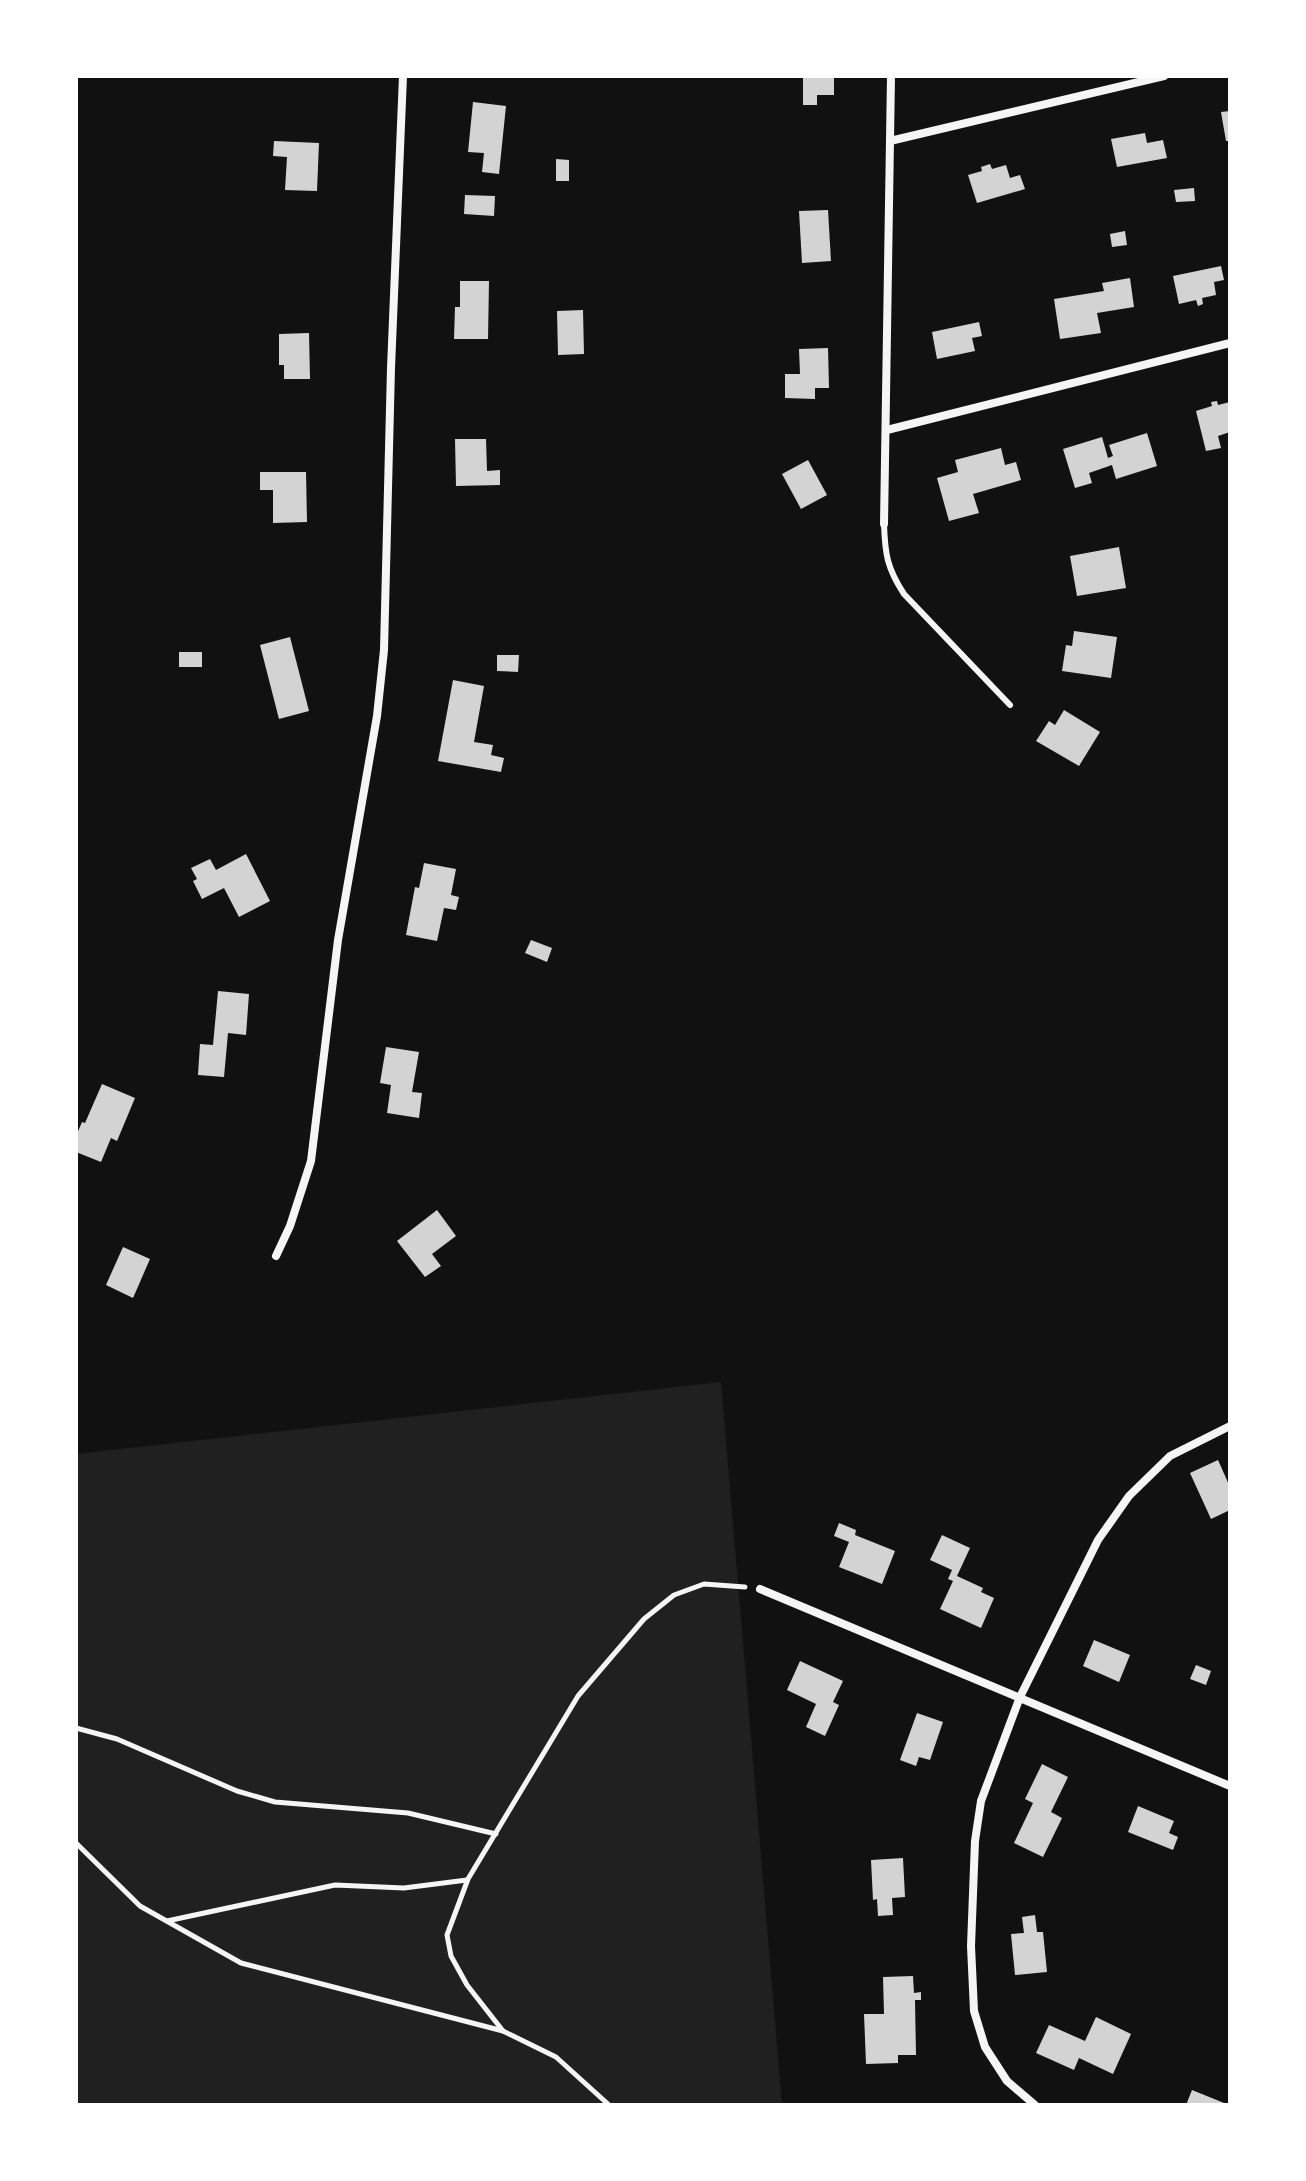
<svg xmlns="http://www.w3.org/2000/svg" width="1306" height="2181" viewBox="0 0 1306 2181" font-family="'PT Sans Narrow',sans-serif">
<rect width="100%" height="100%" fill="#111"/>
<path fill="#202020" d="M721,1382L782,2105H76V1454Z"/>
<g fill="#d3d3d3">
<path d="M803,76H834V95H817V105H803Z"/>
<path d="M473,102L506,106L499,174L482,172L484,153L468,152Z"/>
<path d="M1230,111V141H1226L1221,112Z"/>
<path d="M1145,133L1147,143L1163,140L1167,158L1117,167L1111,139Z"/>
<path d="M274,141L319,143L317,191L285,190L287,157L273,156Z"/>
<path d="M556,159L569,160V181H556Z"/>
<path d="M990,164L992,169L1006,165L1010,178L1020,175L1025,189L977,203L968,175L982,171L981,167Z"/>
<path d="M1194,188L1195,201L1176,202L1174,190Z"/>
<path d="M465,195L495,196L494,216L464,214Z"/>
<path d="M828,210L831,261L802,263L799,211Z"/>
<path d="M1125,231L1127,245L1112,247L1110,234Z"/>
<path d="M1221,266L1224,280L1214,282L1216,295L1202,298L1203,304L1198,306L1196,300L1179,304L1173,276Z"/>
<path d="M1130,278L1134,307L1097,313L1101,333L1060,339L1054,299L1104,291L1102,283Z"/>
<path d="M460,281H489L488,339H454L455,307H460Z"/>
<path d="M583,310L584,354L558,355L557,311Z"/>
<path d="M979,322L982,336L972,338L975,351L937,359L932,332Z"/>
<path d="M309,333L310,379H284V365H279V334Z"/>
<path d="M828,348L829,388H815V399L785,398V374H800L799,349Z"/>
<path d="M1217,401L1218,405L1230,402V432L1218,436L1221,448L1206,451L1196,411L1212,406L1211,402Z"/>
<path d="M1147,433L1157,466L1116,479L1112,465L1089,473L1092,483L1075,488L1063,449L1102,437L1108,458L1113,456L1109,445Z"/>
<path d="M455,439H486L487,471L500,470V485L456,486Z"/>
<path d="M1001,448L1005,465L1016,462L1021,480L973,494L979,513L949,521L937,478L958,472L955,460Z"/>
<path d="M808,460L827,495L801,509L782,474Z"/>
<path d="M260,472H306L307,522L273,523V490H260Z"/>
<path d="M1119,547L1126,588L1077,596L1070,556Z"/>
<path d="M1074,631L1117,637L1111,678L1062,671L1066,645L1072,646Z"/>
<path d="M290,637L309,711L279,719L260,645Z"/>
<rect x="179" y="652" width="23" height="15"/>
<path d="M497,655H519L518,672L497,671Z"/>
<path d="M453,680L484,686L474,742L493,745L491,755L504,758L501,772L438,761Z"/>
<path d="M1064,710L1100,732L1079,766L1036,741L1049,721L1055,725Z"/>
<path d="M246,854L270,901L239,917L224,888L202,899L193,881L197,879L191,868L210,859L216,870Z"/>
<path d="M424,863L456,869L451,895L459,897L456,910L444,908L437,941L406,935L415,887L419,888Z"/>
<path d="M531,940L552,948L547,962L525,953Z"/>
<path d="M218,991L249,994L246,1035L228,1033L224,1077L198,1075L200,1044L213,1045Z"/>
<path d="M386,1047L419,1052L412,1092L422,1093L419,1118L387,1113L391,1085L380,1083Z"/>
<path d="M102,1084L135,1098L117,1141L111,1138L101,1162L76,1152V1136L82,1122L85,1123Z"/>
<path d="M437,1210L456,1236L432,1254L441,1266L425,1277L397,1241Z"/>
<path d="M123,1247L150,1259L133,1298L106,1285Z"/>
<path d="M1218,1460L1230,1487V1510L1211,1519L1190,1473Z"/>
<path d="M839,1523L856,1530L855,1535L895,1551L882,1584L839,1567L849,1542L834,1536Z"/>
<path d="M942,1535L970,1548L957,1576L983,1588L981,1592L994,1598L981,1628L940,1609L953,1581L948,1579L952,1570L930,1560Z"/>
<path d="M1094,1640L1130,1655L1119,1682L1083,1666Z"/>
<path d="M800,1661L843,1681L833,1702L839,1705L825,1736L806,1727L816,1704L787,1690Z"/>
<path d="M1196,1665L1211,1671L1206,1685L1190,1679Z"/>
<path d="M917,1713L943,1722L930,1760L919,1757L916,1766L900,1760Z"/>
<path d="M1042,1764L1068,1777L1051,1812L1062,1818L1043,1857L1014,1843L1033,1803L1025,1799Z"/>
<path d="M1138,1806L1174,1821L1169,1833L1178,1837L1173,1850L1128,1832Z"/>
<path d="M903,1858L905,1897L892,1898L893,1915L878,1916L877,1899L873,1900L871,1860Z"/>
<path d="M1035,1915L1037,1932H1043L1047,1972L1015,1975L1011,1934L1024,1933L1022,1917Z"/>
<path d="M913,1976L914,1993L921,1992V2000H915L916,2055H898V2063L866,2064L864,2014H884L883,1977Z"/>
<path d="M1096,2017L1131,2034L1113,2074L1079,2058L1074,2070L1036,2053L1049,2025L1085,2041Z"/>
<path d="M1192,2090L1229,2105H1186Z"/>
</g>
<g fill="none" stroke-linecap="round" stroke-linejoin="round">
<g stroke="#f5f5f5" stroke-width="5">
<path d="M76,1728L117,1739L237,1791L275,1802L408,1813L496,1834"/>
<path d="M76,1843L140,1906L241,1963L503,2031L556,2057L609,2105"/>
<path d="M167,1921L335,1885L404,1888L467,1880"/>
<path d="M503,2031L467,1985L451,1956L447,1935L468,1879L578,1696L644,1619L674,1595L704,1584L745,1587"/>
</g>
<path stroke="#f5f5f5" stroke-width="6" d="M884,524C885,554 887,568 904,594L1010,705"/>
<g stroke="#f5f5f5" stroke-width="8">
<path d="M890,141L1164,76"/>
<path d="M887,430L1230,343"/>
<path d="M884,524L891,76"/>
<path d="M276,1256L290,1226L311,1161L338,940L377,716L384,650L391,368L403,76"/>
<path d="M760,1589L1230,1786"/>
<path d="M1035,2105L1007,2081L985,2047L974,2011L971,1946L975,1841L981,1801L1020,1697L1098,1540L1129,1496L1170,1456L1230,1426"/>
</g>
</g>
<rect width="1306" height="2181" fill="none" stroke="#ffffff" stroke-width="156"/>
</svg>
